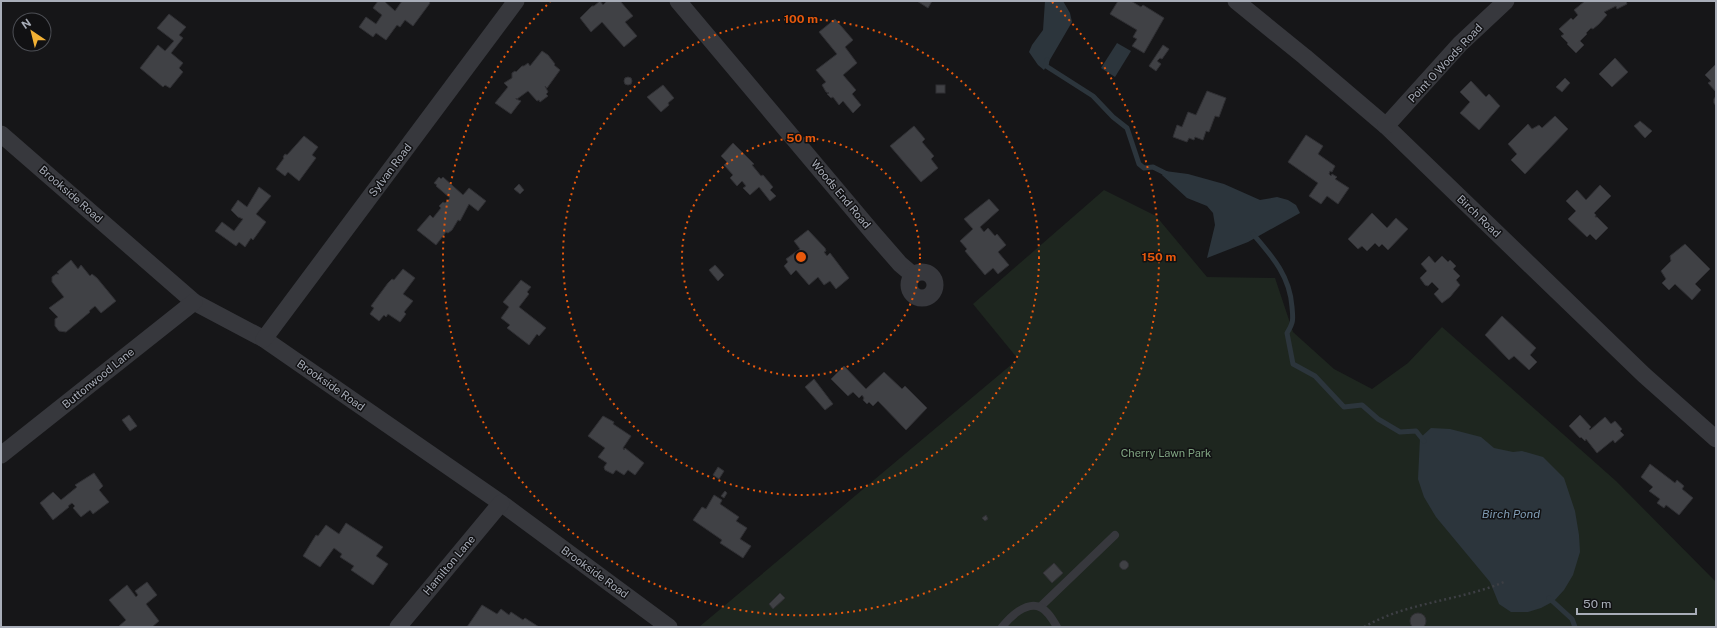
<svg xmlns="http://www.w3.org/2000/svg" width="1717" height="628" font-family="'Public Sans',sans-serif">
	<style>
		.green { fill: #1e261f }
		.water { fill: #2c353c }
		.lines { fill: none; stroke-linecap: round; stroke-linejoin: round }
		.stream { stroke: #2c353c; stroke-width: 5 }
		.building { fill: #404145; stroke: #303034 }
		.path { stroke: #3d3f44; stroke-width: 2.5; stroke-dasharray: 2 3; stroke-linecap: butt }
		.lane { stroke: #37383d; stroke-width: 8 }
		.street { stroke: #37383d; stroke-width: 17 }
		.ring { fill: none; stroke: #e8590c; stroke-width: 2; stroke-dasharray: 2 4 }
		.labels { text-anchor: middle; stroke-width: 3; stroke-linejoin: round; paint-order: stroke }
		.street-label { font-size: 11px; fill: #a8adb8; stroke: #111113 }
		.park-label { font-size: 11px; fill: #7fa381; stroke: #111113 }
		.water-label { font-size: 12px; font-style: italic; fill: #7f9bb3; stroke: #111113 }
		.centre { fill: #e8590c; stroke: #111113; stroke-width: 2 }
		.ring-label { font-size: 12px; text-anchor: middle; font-weight: bold; fill: #e8590c; stroke: #111113; stroke-width: 3; stroke-linejoin: round; paint-order: stroke }
	</style>
	<rect width="100%" height="100%" fill="#161618"/>
	<polygon class="green" points="1104,190 1156,216 1207,277 1275,278 1293,332 1334,369 1372,389 1408,363 1442,327 1616,481 1716,582 1716,627 699,627 1018,359 973,304"/>
	<g class="water">
		<polygon points="1045,1 1063,1 1070,13 1072,22 1044,70 1038,65 1029,52 1032,45 1043,30"/>
		<polygon points="1117,43 1131,51 1115,77 1101,68"/>
		<polygon points="1165,171 1188,174 1224,184 1260,200 1277,197 1288,200 1296,205 1300,213 1248,242 1207,258 1215,225 1213,213 1207,206 1187,198 1162,175"/>
		<polygon points="1431,428 1450,429 1481,437 1494,448 1513,452 1522,451 1543,457 1564,478 1575,511 1579,535 1580,552 1573,575 1564,590 1554,601 1541,608 1528,612 1511,612 1499,604 1490,582 1436,517 1424,497 1418,479 1420,438"/>
	</g>
	<g class="lines">
		<g class="stream">
			<polyline points="1047,60 1046,66 1093,96 1113,117 1127,128 1139,164 1144,168 1153,167 1167,174"/>
			<path d="M1253,234C1272,256 1290,276 1292,307C1293,319 1294,322 1287,333L1293,364L1315,376L1344,407L1362,405L1378,419L1400,432L1416,431L1424,441"/>
			<polyline points="1549,598 1572,619 1575,627"/>
		</g>
	</g>
	<g class="building">
		<polygon points="378,1 384,1 395,11 402,1 428,1 430,3 413,26 405,20 400,27 397,25 386,40 376,33 373,37 359,27 366,17 376,24 382,15 373,8"/>
		<polygon points="600,1 603,5 607,1 620,1 633,16 625,22 637,36 624,47 602,22 591,32 580,18 592,6 594,6"/>
		<polygon points="917,1 932,1 928,8"/>
		<polygon points="1118,1 1131,1 1141,7 1143,5 1164,18 1144,53 1132,46 1137,39 1133,37 1137,30 1110,14"/>
		<polygon points="1585,1 1626,1 1627,4 1617,9 1616,6 1604,12 1607,15 1599,24 1593,29 1591,28 1586,33 1587,34 1580,41 1584,45 1576,53 1567,44 1568,43 1561,36 1564,34 1559,29 1571,18 1573,20 1578,15 1574,10"/>
		<polygon points="169,14 186,27 179,35 183,38 171,53 183,63 179,68 183,72 170,88 165,85 163,87 140,68 158,45 165,51 174,41 157,28"/>
		<polygon points="835,19 853,40 845,47 857,63 843,75 856,90 852,94 861,105 853,113 843,101 839,105 833,97 831,98 827,94 829,93 826,92 822,85 826,82 816,70 837,54 819,32"/>
		<polygon points="1163,45 1169,49 1162,59 1160,58 1157,61 1161,64 1156,71 1149,66"/>
		<polygon points="542,51 548,55 555,64 554,65 560,70 547,88 545,86 548,92 546,94 548,96 540,102 539,100 537,101 528,91 517,99 516,98 516,99 521,101 511,114 508,112 495,103 508,87 504,83 512,78 512,73 515,71 516,72 522,66 524,66 528,63 530,66"/>
		<polygon points="1615,58 1628,72 1612,87 1599,74"/>
		<polygon points="1716,64 1716,92 1708,83 1711,81 1705,75"/>
		<circle cx="628" cy="81" r="4"/>
		<polygon points="1565,78 1570,83 1562,92 1556,87"/>
		<polygon points="1471,81 1486,97 1489,94 1500,106 1479,130 1460,113 1470,102 1460,92"/>
		<polygon points="663,85 674,98 668,103 669,105 661,112 647,97"/>
		<rect x="936" y="85" width="9" height="8"/>
		<polygon points="1207,91 1226,98 1219,117 1215,116 1209,132 1206,131 1203,140 1195,137 1194,140 1189,138 1187,142 1173,137 1177,125 1182,127 1188,112 1196,115"/>
		<polygon points="1716,96 1716,106 1714,103 1714,99"/>
		<polygon points="1555,116 1568,129 1525,174 1511,160 1517,154 1508,144 1528,124 1532,129 1539,125 1542,128"/>
		<polygon points="1640,121 1652,131 1645,138 1634,126"/>
		<polygon points="914,126 925,139 922,142 934,156 931,159 938,168 921,182 890,146"/>
		<polygon points="1306,135 1323,146 1318,154 1335,166 1332,172 1330,171 1329,174 1331,176 1332,174 1337,177 1335,179 1349,188 1338,204 1327,196 1321,204 1309,196 1318,183 1288,162"/>
		<polygon points="304,136 318,147 312,155 316,158 299,181 288,172 285,176 276,169 284,158 283,157 285,154 287,155"/>
		<polygon points="733,143 754,164 752,165 761,176 763,175 773,187 770,190 776,196 770,201 759,187 750,195 743,188 746,186 742,181 737,186 730,178 733,175 724,165 727,162 721,156"/>
		<polygon points="439,177 441,179 443,177 463,195 469,188 486,201 478,211 469,204 460,221 458,220 452,230 448,233 446,232 436,245 417,230 430,215 433,218 441,208 439,206 443,202 445,203 450,198 436,186 437,185 434,183"/>
		<polygon points="519,184 524,190 520,194 514,189"/>
		<polygon points="1600,185 1611,196 1594,213 1596,215 1595,217 1597,217 1608,228 1596,240 1590,234 1587,237 1568,219 1576,211 1566,201 1577,190 1586,200"/>
		<polygon points="259,187 271,196 256,214 266,222 253,240 251,238 245,247 239,242 236,246 215,231 222,222 234,231 243,219 238,217 231,210 238,200 247,207"/>
		<polygon points="989,199 999,210 980,227 984,232 988,228 995,236 997,234 1006,245 998,252 1009,265 998,274 993,268 985,275 965,251 967,249 960,241 973,229 964,219"/>
		<polygon points="1372,213 1387,228 1396,218 1408,229 1388,250 1382,244 1379,247 1375,243 1367,251 1362,246 1358,249 1348,239"/>
		<polygon points="808,230 825,248 826,251 824,252 827,256 830,253 849,278 836,289 830,281 824,285 818,277 809,285 796,270 791,275 784,266 788,262 786,259 800,249 794,241"/>
		<polygon points="1685,244 1710,269 1695,284 1701,290 1692,300 1675,284 1669,290 1662,283 1666,279 1661,271 1671,261 1670,256"/>
		<polygon points="1429,256 1435,263 1442,256 1448,262 1450,260 1456,266 1453,269 1460,276 1456,280 1460,285 1450,297 1442,303 1434,294 1439,289 1432,282 1428,286 1425,285 1420,278 1427,271 1421,264"/>
		<polygon points="71,260 78,269 81,265 90,276 92,274 97,278 116,301 101,313 95,306 89,311 90,312 66,332 59,331 55,326 55,319 58,317 49,308 64,297 52,282 52,277 56,274 59,274 57,272"/>
		<polygon points="715,265 724,275 718,281 709,270"/>
		<polygon points="403,269 415,278 403,294 413,301 404,312 406,314 400,322 388,314 386,317 384,315 379,321 370,314 374,308 371,306 388,283 392,279 394,280"/>
		<polygon points="521,280 531,287 527,292 529,294 519,307 546,328 539,336 537,334 529,345 507,328 510,325 501,318 509,307 503,302"/>
		<polygon points="1502,316 1536,348 1530,355 1537,362 1529,370 1514,356 1509,360 1485,335"/>
		<polygon points="844,366 866,389 884,372 902,389 905,386 927,408 906,430 878,401 873,406 869,402 867,404 863,400 864,398 862,395 859,398 853,392 848,396 831,379"/>
		<polygon points="814,379 833,404 825,410 805,387"/>
		<polygon points="129,415 137,426 130,431 122,420"/>
		<polygon points="1580,415 1591,427 1589,429 1590,430 1605,417 1611,424 1615,421 1622,429 1620,431 1624,435 1615,443 1613,440 1597,453 1586,439 1585,441 1581,437 1580,438 1569,426"/>
		<polygon points="603,416 614,422 613,424 631,436 623,448 624,450 625,448 644,463 635,475 628,470 624,475 616,470 613,474 605,470 604,467 607,463 598,457 605,448 588,436"/>
		<polygon points="1650,464 1675,483 1677,480 1684,486 1682,489 1693,498 1679,515 1666,505 1664,508 1657,503 1660,499 1649,491 1653,487 1641,477"/>
		<polygon points="718,467 724,471 719,479 713,475"/>
		<polygon points="94,473 103,486 99,490 109,502 93,514 90,510 81,517 73,508 75,506 72,503 68,506 69,507 53,520 40,503 53,492 61,500 77,487 75,485"/>
		<polygon points="725,491 727,493 724,498 721,496"/>
		<polygon points="714,495 722,500 720,504 739,517 736,521 747,528 740,539 751,546 743,558 720,543 722,540 693,520 702,507 706,509"/>
		<polygon points="986,515 988,519 985,521 982,518"/>
		<polygon points="346,523 383,547 376,556 388,564 373,585 351,570 354,566 340,557 342,554 334,548 320,567 303,556 316,535 318,536 326,525 339,534"/>
		<circle cx="1124" cy="565" r="4.5"/>
		<polygon points="1054,563 1063,573 1052,583 1043,573"/>
		<polygon points="147,582 157,595 146,604 159,621 152,627 118,627 126,620 109,600 127,585 136,597 138,595 135,591"/>
		<polygon points="780,593 785,598 773,609 769,604"/>
		<polygon points="482,605 497,614 501,609 509,615 511,612 523,620 525,618 539,627 467,627"/>
		<circle cx="1418" cy="621" r="8"/>
	</g>
	<g class="lines">
		<path class="path" d="M1364,627C1407,602 1459,601 1504,582"/>
		<g class="lane">
			<polyline points="1040,607 1115,535"/>
			<path d="M1002,627C1010,617 1026,601 1040,607C1048,611 1053,620 1057,627"/>
		</g>
		<g class="street">
			<polyline points="678,1 873,233 900,264 913,275"/>
			<polyline points="1236,1 1305,57 1386,126 1644,375 1716,439"/>
			<polyline points="1386,126 1460,44 1506,1"/>
			<polyline points="1,134 194,302 264,339 501,503 669,627"/>
			<circle cx="922" cy="285" r="13"/>
			<polyline points="264,339 516,1"/>
			<polyline points="1,455 194,302"/>
			<polyline points="398,627 501,503"/>
		</g>
	</g>
	<g class="ring">
		<circle cx="801" cy="257" r="119"/>
		<circle cx="801" cy="257" r="238"/>
		<path d="M1052 2A358 358 0 1 1 550 2"/>
	</g>
	<g class="labels">
		<g class="street-label">
			<text transform="translate(1445 63) rotate(-47)" y="4">Point O Woods Road</text>
			<text transform="translate(390 170) rotate(-53)" y="4">Sylvan Road</text>
			<text transform="translate(71 194) rotate(41)" y="4">Brookside Road</text>
			<text transform="translate(841 194) rotate(50)" y="4">Woods End Road</text>
			<text transform="translate(1479 216) rotate(44)" y="4">Birch Road</text>
			<text transform="translate(98 378) rotate(-39)" y="4">Buttonwood Lane</text>
			<text transform="translate(331 385) rotate(35)" y="4">Brookside Road</text>
			<text transform="translate(449 565) rotate(-50)" y="4">Hamilton Lane</text>
			<text transform="translate(595 572) rotate(36)" y="4">Brookside Road</text>
		</g>
		<g class="park-label">
			<text x="1166" y="457">Cherry Lawn Park</text>
		</g>
		<g class="water-label">
			<text x="1511" y="518">Birch Pond</text>
		</g>
	</g>
	<circle cx="801" cy="257" r="6" class="centre"/>
	<g class="ring-label">
		<text x="801" y="23">100 m</text>
		<text x="801" y="142">50 m</text>
		<text x="1159" y="261">150 m</text>
	</g>
	<rect width="1717" height="628" fill="none" stroke="#a8adb8" stroke-width="4"/>
	<g transform="translate(32 32) rotate(325)"><circle r="19" fill="#111113" stroke="#4d4f55"/>
	<path d="M0-3L7 15L0 10L-7 15Z" fill="#f2b134"/>
	<text y="-6" font-size="11" font-weight="bold" text-anchor="middle" fill="#a8adb8">N</text>
	</g>
	<path d="M1577 608v6h119v-6" fill="none" stroke="#a8adb8" stroke-width="2"/>
	<text x="1583" y="608" font-size="12" fill="#a8adb8" stroke="#111113" stroke-width="3" paint-order="stroke">50 m</text>
</svg>
